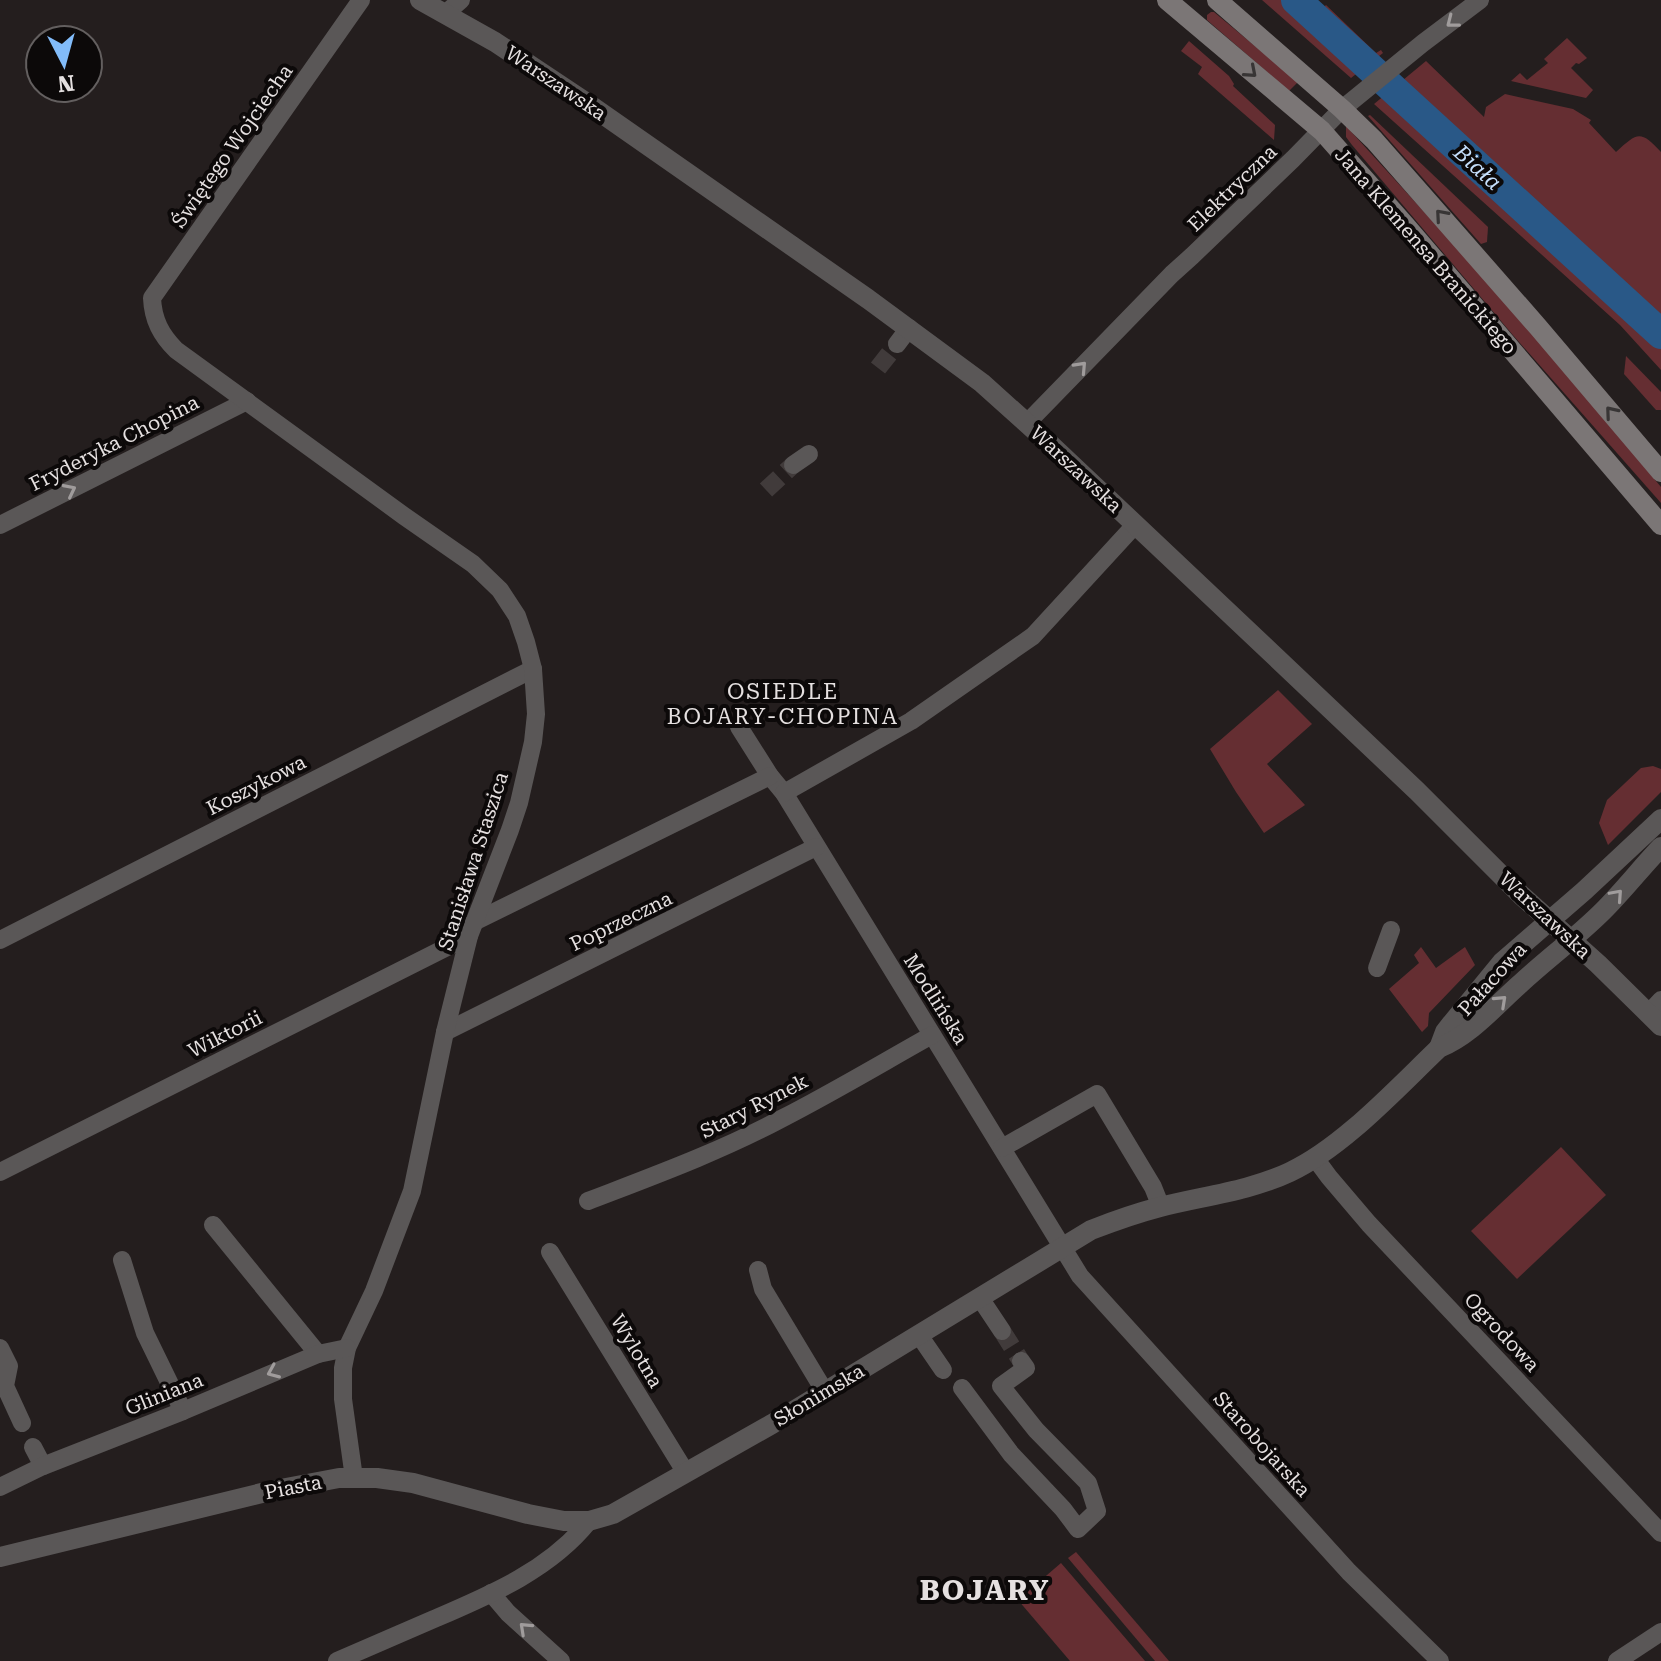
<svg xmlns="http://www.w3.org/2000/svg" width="1661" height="1661" font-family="'Roboto Serif',serif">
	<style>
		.green { fill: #652e32 }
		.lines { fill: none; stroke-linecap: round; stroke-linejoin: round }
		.river { stroke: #295887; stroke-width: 30 }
		.minor-tunnel { stroke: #413b3b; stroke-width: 18; stroke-dasharray: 18 9; stroke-linecap: butt }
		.minor { stroke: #5a5757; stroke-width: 18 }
		.tertiary { stroke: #5a5757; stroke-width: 20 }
		.secondary { stroke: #7b7676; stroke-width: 20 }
		.oneway { stroke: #a09c9c }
		.oneway2 { stroke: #383535 }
		.labels { text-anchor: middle; stroke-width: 8; stroke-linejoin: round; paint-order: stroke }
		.street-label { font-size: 20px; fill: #e5e0e0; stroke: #0c0909 }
		.water-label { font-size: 22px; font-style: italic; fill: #c4defb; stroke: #0c0909 }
		.neighbourhood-label { font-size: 22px; letter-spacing: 2px; fill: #e5e0e0; stroke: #0c0909 }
		.district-label { font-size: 28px; font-weight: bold; letter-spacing: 2px; fill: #e5e0e0; stroke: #0c0909 }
	</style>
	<rect width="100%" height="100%" fill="#241e1e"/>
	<g class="green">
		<polygon points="1262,0 1309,0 1320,11 1326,5 1376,53 1381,50 1383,53 1351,78"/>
		<polygon points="1211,12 1214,12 1298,82 1289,91 1207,20 1207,15"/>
		<polygon points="1567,38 1587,58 1579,64 1576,63 1571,68 1593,90 1586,98 1511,81 1520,73 1527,80 1548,63 1544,59"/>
		<polygon points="1189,41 1229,76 1234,84 1233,86 1275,125 1274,140 1198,74 1202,67 1181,51"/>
		<path d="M1426,61L1484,117L1486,107L1505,94L1573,109L1591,120L1589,123L1616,152C1637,133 1640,129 1661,152V370L1620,325L1374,104Z"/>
		<polygon points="1370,115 1488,227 1487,242 1481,244 1368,116"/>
		<polygon points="1346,126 1528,326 1661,487 1661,503 1512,334 1352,145 1346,137"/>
		<polygon points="1626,356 1661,392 1661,410 1656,410 1624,374"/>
		<polygon points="1278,690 1312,724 1267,764 1305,805 1264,833 1236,792 1210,749"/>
		<polygon points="1653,766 1661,769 1661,792 1608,845 1599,823 1607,800 1641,768"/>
		<polygon points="1421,947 1436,968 1465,947 1475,965 1429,1013 1428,1026 1422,1032 1389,989 1419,963 1414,955"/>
		<polygon points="1561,1147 1606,1195 1517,1279 1471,1231"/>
		<polygon points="1076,1552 1169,1661 1155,1661 1068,1558"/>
		<polygon points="1061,1563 1145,1661 1070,1661 1018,1600"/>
	</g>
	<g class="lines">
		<polyline class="river" points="1296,0 1661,334"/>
		<g class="minor-tunnel">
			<polyline points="878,368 897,344"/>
			<polyline points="766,490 793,465"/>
			<polyline points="1002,1331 1021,1361"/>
		</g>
		<g class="minor">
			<polyline points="445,14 461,0"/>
			<polyline points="897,344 909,328"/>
			<polyline points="1027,423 1172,274 1192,256 1293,159 1342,109 1423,43 1480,0"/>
			<polyline points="793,465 809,454"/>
			<polyline points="0,525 247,401"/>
			<polyline points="739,727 770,776 784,793 1080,1276 1349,1572 1440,1661"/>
			<polyline points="784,793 911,721 1033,636 1135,525"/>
			<polyline points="474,922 770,776"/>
			<polyline points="0,940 533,669"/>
			<polyline points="1377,968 1391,930"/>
			<polyline points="1648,1014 1661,1000"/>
			<polyline points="445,1032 816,847"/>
			<polyline points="1002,1148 1097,1094 1153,1187 1161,1207"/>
			<polyline points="1315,1158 1329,1177 1369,1224 1661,1533"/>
			<polyline points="0,1172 469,936"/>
			<path d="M588,1201C653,1176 719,1152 781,1119C832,1093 882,1063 932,1035"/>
			<polyline points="213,1225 318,1354"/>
			<polyline points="550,1252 686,1473"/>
			<polyline points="122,1260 145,1333 183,1411"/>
			<polyline points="758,1270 763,1289 825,1392"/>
			<polyline points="980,1298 1002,1331"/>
			<polyline points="919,1335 943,1370"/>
			<polyline points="0,1348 9,1366 5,1386 22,1423"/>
			<polyline points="962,1388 1011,1454 1063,1509 1078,1529 1097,1511 1088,1483 1036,1430 1001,1386 1026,1368 1021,1361"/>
			<polyline points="33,1447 43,1466"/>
			<path d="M354,1478L343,1399V1368L347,1348L374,1291L412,1191L445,1032L469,936L510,830L519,803L533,742L536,714L533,669L526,642L517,616L500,590L473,564L404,516L176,350C161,335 153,320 152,298L361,0"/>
			<polyline points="0,1487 43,1466 183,1411 318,1354 347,1348"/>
			<polyline points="491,1593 508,1613 561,1661"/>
			<path d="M337,1661C369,1647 401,1633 434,1619C490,1595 550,1570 589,1521"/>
			<polyline points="1617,1661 1661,1632"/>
		</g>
		<g class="tertiary">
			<polyline points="420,0 495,42 587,103 868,299 982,383 1051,445 1264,646 1417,791 1521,895 1598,964 1661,1026"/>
			<polyline points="1439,1048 1445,1032 1452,1023 1502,962 1584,891 1661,819"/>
			<path d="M0,1557L270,1491L339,1478H377L413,1483L528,1514L564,1521H589L613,1514L772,1424L1091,1230C1114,1221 1137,1213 1160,1207C1203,1196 1250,1191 1290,1172C1343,1147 1396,1089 1439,1048C1471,1035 1495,1006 1520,984C1547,959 1577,937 1603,911C1623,891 1641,868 1661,847"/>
		</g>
		<g class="secondary">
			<polyline points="1167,0 1322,131 1406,226 1661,525"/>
			<polyline points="1217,0 1342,109 1374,140 1538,327 1661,472"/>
		</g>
	</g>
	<defs><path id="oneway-chevron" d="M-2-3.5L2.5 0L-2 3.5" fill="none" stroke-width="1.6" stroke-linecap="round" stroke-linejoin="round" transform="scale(2)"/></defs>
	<g class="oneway">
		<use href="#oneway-chevron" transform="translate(1452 22) rotate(142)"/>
		<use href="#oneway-chevron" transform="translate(1081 367) rotate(-47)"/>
		<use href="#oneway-chevron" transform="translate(70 490) rotate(-27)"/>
		<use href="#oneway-chevron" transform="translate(1617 895) rotate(-48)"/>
		<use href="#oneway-chevron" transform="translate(1501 1001) rotate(-43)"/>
		<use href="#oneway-chevron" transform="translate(273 1372) rotate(157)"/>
		<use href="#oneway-chevron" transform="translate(525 1628) rotate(-137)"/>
	</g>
	<g class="oneway2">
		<use href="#oneway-chevron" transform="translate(1251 72) rotate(41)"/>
		<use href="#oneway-chevron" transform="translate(1441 215) rotate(-131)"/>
		<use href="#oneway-chevron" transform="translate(1611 412) rotate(-130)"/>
	</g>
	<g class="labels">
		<g class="street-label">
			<text transform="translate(556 83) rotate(34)" y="7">Warszawska</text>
			<text transform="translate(232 146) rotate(-55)" y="7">Świętego Wojciecha</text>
			<text transform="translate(1232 188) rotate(-44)" y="7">Elektryczna</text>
			<text transform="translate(1426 251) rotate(49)" y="7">Jana Klemensa Branickiego</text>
			<text transform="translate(114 443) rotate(-27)" y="7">Fryderyka Chopina</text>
			<text transform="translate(1076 469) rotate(43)" y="7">Warszawska</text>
			<text transform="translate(256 785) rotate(-27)" y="7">Koszykowa</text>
			<text transform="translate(473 861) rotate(-72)" y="7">Stanisława Staszica</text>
			<text transform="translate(1545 915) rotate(43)" y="7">Warszawska</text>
			<text transform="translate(621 921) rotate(-26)" y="7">Poprzeczna</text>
			<text transform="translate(1492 979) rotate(-48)" y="7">Pałacowa</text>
			<text transform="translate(936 999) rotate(58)" y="7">Modlińska</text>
			<text transform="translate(225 1034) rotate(-27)" y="7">Wiktorii</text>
			<text transform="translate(754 1106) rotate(-27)" y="7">Stary Rynek</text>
			<text transform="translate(1502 1332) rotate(47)" y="7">Ogrodowa</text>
			<text transform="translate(637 1351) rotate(59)" y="7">Wylotna</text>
			<text transform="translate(164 1394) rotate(-22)" y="7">Gliniana</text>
			<text transform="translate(819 1395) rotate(-31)" y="7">Słonimska</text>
			<text transform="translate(1262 1444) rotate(48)" y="7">Starobojarska</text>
			<text transform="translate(293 1487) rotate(-11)" y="7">Piasta</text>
		</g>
		<g class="water-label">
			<text transform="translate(1478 167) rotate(42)" y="8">Biała</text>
		</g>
		<g class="neighbourhood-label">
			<text x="783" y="699">OSIEDLE<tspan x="783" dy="25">BOJARY-CHOPINA</tspan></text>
		</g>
		<g class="district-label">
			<text x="985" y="1600">BOJARY</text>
		</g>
	</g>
	<g transform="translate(64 64) rotate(174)"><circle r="38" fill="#0c0909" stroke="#635f5f" stroke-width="2"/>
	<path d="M0-6L14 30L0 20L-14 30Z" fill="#82bcfa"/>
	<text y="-12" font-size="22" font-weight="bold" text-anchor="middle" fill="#e5e0e0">N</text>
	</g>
</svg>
